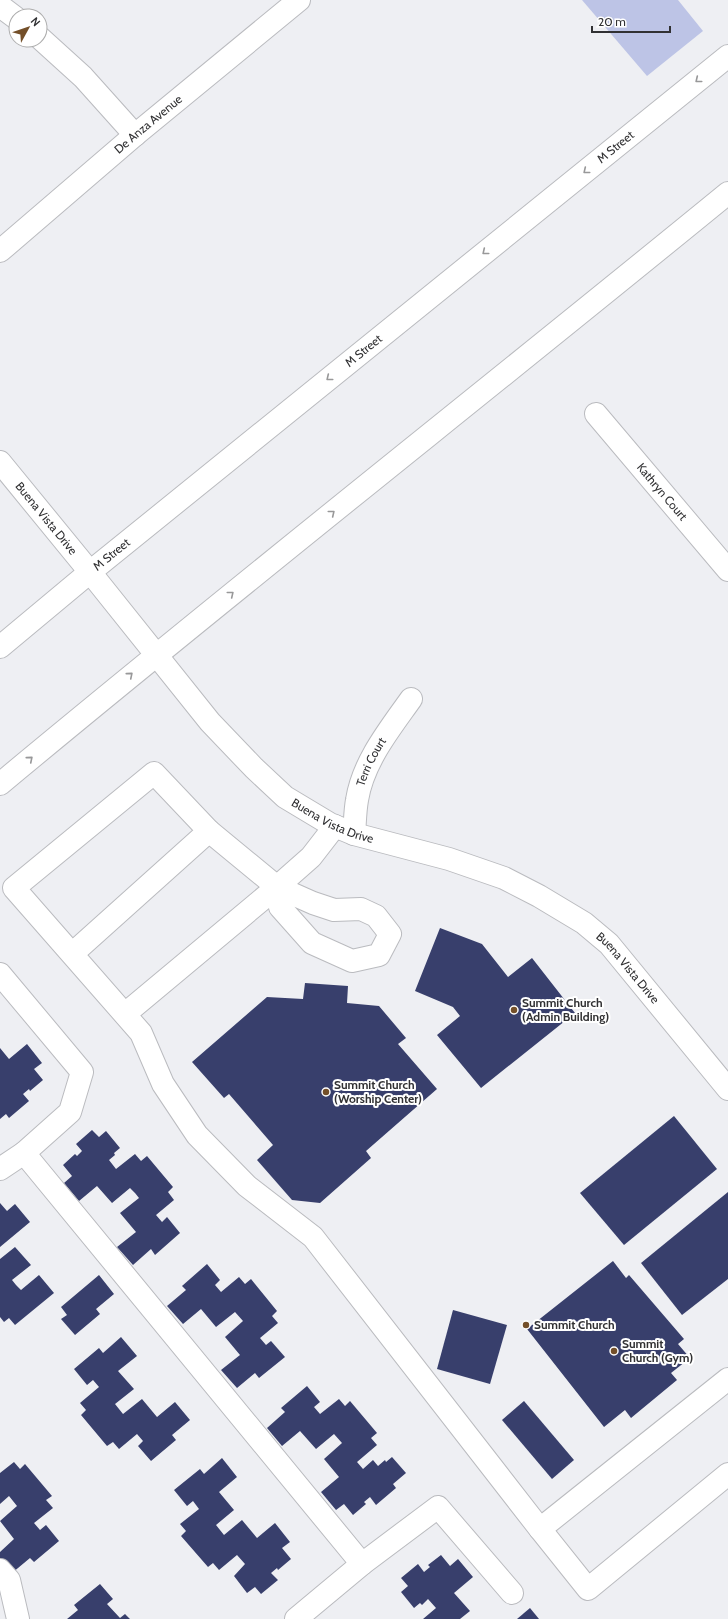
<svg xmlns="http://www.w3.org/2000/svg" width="728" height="1619" font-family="Cabin,sans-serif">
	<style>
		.green { fill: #bdc4e6 }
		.building { fill: #383f6c }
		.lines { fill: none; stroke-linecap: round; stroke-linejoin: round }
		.minor-casing { stroke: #babbbf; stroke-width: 24 }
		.minor { stroke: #fff; stroke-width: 22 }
		.oneway { stroke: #989899 }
		.poi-dot { fill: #734f29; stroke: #fff; stroke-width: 1.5 }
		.labels { text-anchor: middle; stroke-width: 4; stroke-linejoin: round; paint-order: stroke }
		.street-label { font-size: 12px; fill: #313133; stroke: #fff }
		.poi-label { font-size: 12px; font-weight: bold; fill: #313133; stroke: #fff; text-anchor: start }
	</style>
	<rect width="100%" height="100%" fill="#eeeff3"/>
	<polygon class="green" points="582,0 678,0 703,31 647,76"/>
	<g class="building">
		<polygon points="440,928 482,944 508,977 532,958 575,1013 481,1088 437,1035 460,1016 453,1007 415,991"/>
		<polygon points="305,983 348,986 347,1003 379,1006 406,1038 398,1044 437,1089 366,1151 371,1158 320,1203 292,1200 257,1160 273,1145 229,1094 224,1098 192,1062 267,997 303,999"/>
		<polygon points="27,1044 42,1063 34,1069 43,1080 30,1091 29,1089 23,1094 29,1101 9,1118 6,1114 0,1119 0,1048 9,1059"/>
		<polygon points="674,1116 717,1169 624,1245 580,1193"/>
		<polygon points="92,1130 99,1137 106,1131 120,1148 114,1153 115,1155 109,1160 116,1169 135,1154 141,1161 147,1156 173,1187 168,1192 174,1200 156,1215 162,1222 167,1217 180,1233 155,1255 151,1249 133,1265 117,1247 136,1232 120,1213 139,1198 135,1193 130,1188 112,1203 97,1186 79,1201 64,1183 72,1176 63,1165 75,1154 77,1156 82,1151 76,1144"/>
		<polygon points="728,1192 728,1279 682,1315 641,1263"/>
		<polygon points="0,1203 7,1211 15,1204 30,1222 0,1247"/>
		<polygon points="15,1247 31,1265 12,1280 16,1285 21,1290 39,1275 54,1293 15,1325 9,1318 4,1322 0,1317 0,1259"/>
		<polygon points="613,1261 626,1278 629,1275 684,1339 678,1344 690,1358 671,1373 677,1380 631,1418 625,1410 604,1427 527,1329"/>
		<polygon points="207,1264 220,1280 215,1285 221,1292 239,1277 245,1284 251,1279 277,1311 272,1316 278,1323 260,1338 266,1345 271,1341 285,1357 259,1378 255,1373 237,1388 221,1370 240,1355 225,1337 243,1321 235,1312 216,1327 201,1309 183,1324 167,1306 186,1290 182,1286"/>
		<polygon points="99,1275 114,1294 96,1309 100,1314 75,1335 61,1319 67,1315 61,1307"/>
		<polygon points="453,1310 507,1325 490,1384 437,1369"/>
		<polygon points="121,1337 137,1356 118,1371 134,1389 115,1404 123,1414 142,1399 157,1417 175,1402 190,1420 172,1435 176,1440 151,1461 138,1446 143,1441 137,1434 119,1449 113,1442 107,1446 81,1415 86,1410 80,1403 99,1387 93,1380 87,1385 74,1369 99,1348 103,1353"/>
		<polygon points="307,1386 320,1402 314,1407 320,1414 339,1399 345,1406 350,1401 377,1433 371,1438 377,1445 357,1462 363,1469 373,1460 378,1466 385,1460 386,1462 392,1457 406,1473 393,1484 396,1488 376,1505 370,1497 364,1502 366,1504 353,1515 344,1504 336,1510 321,1492 339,1477 324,1459 342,1443 334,1434 316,1449 300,1431 282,1446 267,1428 285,1412 281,1408"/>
		<polygon points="524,1401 574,1460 552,1479 502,1420"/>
		<polygon points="222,1458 237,1477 219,1492 234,1510 216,1525 224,1535 242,1520 257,1538 275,1523 290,1542 282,1548 291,1559 278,1570 277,1568 271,1573 278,1580 261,1594 255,1587 247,1593 234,1576 245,1564 237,1555 219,1570 213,1563 208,1567 181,1536 186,1531 180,1524 199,1509 193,1501 187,1506 174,1490 200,1469 204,1474"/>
		<polygon points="14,1462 20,1469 25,1464 52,1496 46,1500 53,1508 34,1523 40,1530 46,1525 59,1541 34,1562 30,1558 12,1573 0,1559 0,1552 14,1539 0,1521 17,1506 9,1496 0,1504 0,1473"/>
		<polygon points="441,1555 450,1566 458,1559 473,1577 454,1593 470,1611 460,1619 423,1619 436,1608 428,1599 422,1605 420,1603 414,1608 401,1592 408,1586 401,1578 418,1564 424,1572 430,1567 428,1565"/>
		<polygon points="100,1584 113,1599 107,1604 120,1618 125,1614 130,1619 67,1619 78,1610 74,1605"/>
		<polygon points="530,1608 539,1619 517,1619"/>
	</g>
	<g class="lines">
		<g class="minor-casing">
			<g id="minor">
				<polyline points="0,6 16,18"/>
				<polyline points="40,38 83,77 135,135"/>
				<path id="s1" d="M0,251L135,135L299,0"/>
				<path id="s2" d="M596,414L728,570"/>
				<path id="s3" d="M0,462L90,572L210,722L254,768L285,797L330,824L354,834L449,859L504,878L539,896L584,923L609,944L728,1089"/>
				<path id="s4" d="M0,647L90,572L728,56"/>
				<path d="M0,784C240,584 486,391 728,193"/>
				<path id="s5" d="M354,834C355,823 355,811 357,800C363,762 389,730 411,699"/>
				<polygon points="277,887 313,903 334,910 361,909 376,916 390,934 379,955 352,961 312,943 280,907"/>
				<polyline points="277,887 311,857 335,826"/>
				<polyline points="72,954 209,831 154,773 14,888 141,1033 163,1084 197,1135 247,1186 313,1237 540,1529"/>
				<polyline points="0,974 82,1072 70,1112 24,1153"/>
				<polyline points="125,1014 277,887 209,831"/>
				<polyline points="0,1169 24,1153 362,1564 438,1507 512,1593"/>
				<polyline points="728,1379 540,1529 588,1589 728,1474"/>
				<polyline points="0,1570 9,1580 18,1619"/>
				<polyline points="296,1619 362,1564"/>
			</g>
		</g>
		<use href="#minor" class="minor"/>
	</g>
	<defs><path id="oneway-chevron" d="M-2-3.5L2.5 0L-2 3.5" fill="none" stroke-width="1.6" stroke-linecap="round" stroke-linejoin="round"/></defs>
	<g class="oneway">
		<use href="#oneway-chevron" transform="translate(698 80) rotate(141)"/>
		<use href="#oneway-chevron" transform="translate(586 171) rotate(141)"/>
		<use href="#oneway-chevron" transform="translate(485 252) rotate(141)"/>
		<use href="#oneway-chevron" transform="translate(329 378) rotate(141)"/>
		<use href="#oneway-chevron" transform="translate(332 513) rotate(-39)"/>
		<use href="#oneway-chevron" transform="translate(231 594) rotate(-39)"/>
		<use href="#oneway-chevron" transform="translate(130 675) rotate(-40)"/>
		<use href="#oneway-chevron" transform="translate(30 759) rotate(-40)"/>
	</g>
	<g class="poi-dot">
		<circle cx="514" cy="1010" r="4"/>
		<circle cx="326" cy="1092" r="4"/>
		<circle cx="526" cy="1325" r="4"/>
		<circle cx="614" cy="1351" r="4"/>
	</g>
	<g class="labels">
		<g class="street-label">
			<text dy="4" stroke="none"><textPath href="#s1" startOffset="195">De Anza Avenue</textPath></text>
			<text dy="4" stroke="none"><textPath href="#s4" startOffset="793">M Street</textPath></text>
			<text dy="4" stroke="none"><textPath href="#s4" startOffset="469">M Street</textPath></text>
			<text dy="4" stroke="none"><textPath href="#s2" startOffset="102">Kathryn Court</textPath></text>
			<text dy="4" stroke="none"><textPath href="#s3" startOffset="73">Buena Vista Drive</textPath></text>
			<text dy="4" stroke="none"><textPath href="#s4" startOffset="145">M Street</textPath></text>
			<text dy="4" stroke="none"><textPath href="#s5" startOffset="75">Terri Court</textPath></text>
			<text dy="4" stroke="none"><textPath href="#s3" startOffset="494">Buena Vista Drive</textPath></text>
			<text dy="4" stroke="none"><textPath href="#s3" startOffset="830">Buena Vista Drive</textPath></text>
		</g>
		<g class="poi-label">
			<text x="522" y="1007">Summit Church<tspan x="522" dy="14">(Admin Building)</tspan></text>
			<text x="334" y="1089">Summit Church<tspan x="334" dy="14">(Worship Center)</tspan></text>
			<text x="534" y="1329">Summit Church</text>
			<text x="622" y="1348">Summit<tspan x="622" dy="14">Church (Gym)</tspan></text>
		</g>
	</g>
	<g transform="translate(28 28) rotate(50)"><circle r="19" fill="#ffffff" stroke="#adadad"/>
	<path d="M0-3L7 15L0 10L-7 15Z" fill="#734f29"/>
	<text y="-6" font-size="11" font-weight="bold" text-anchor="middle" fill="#313133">N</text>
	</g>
	<path d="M592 26v6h78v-6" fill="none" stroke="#313133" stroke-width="2"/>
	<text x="598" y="26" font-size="12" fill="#313133" stroke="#ffffff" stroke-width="3" paint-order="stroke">20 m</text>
</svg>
